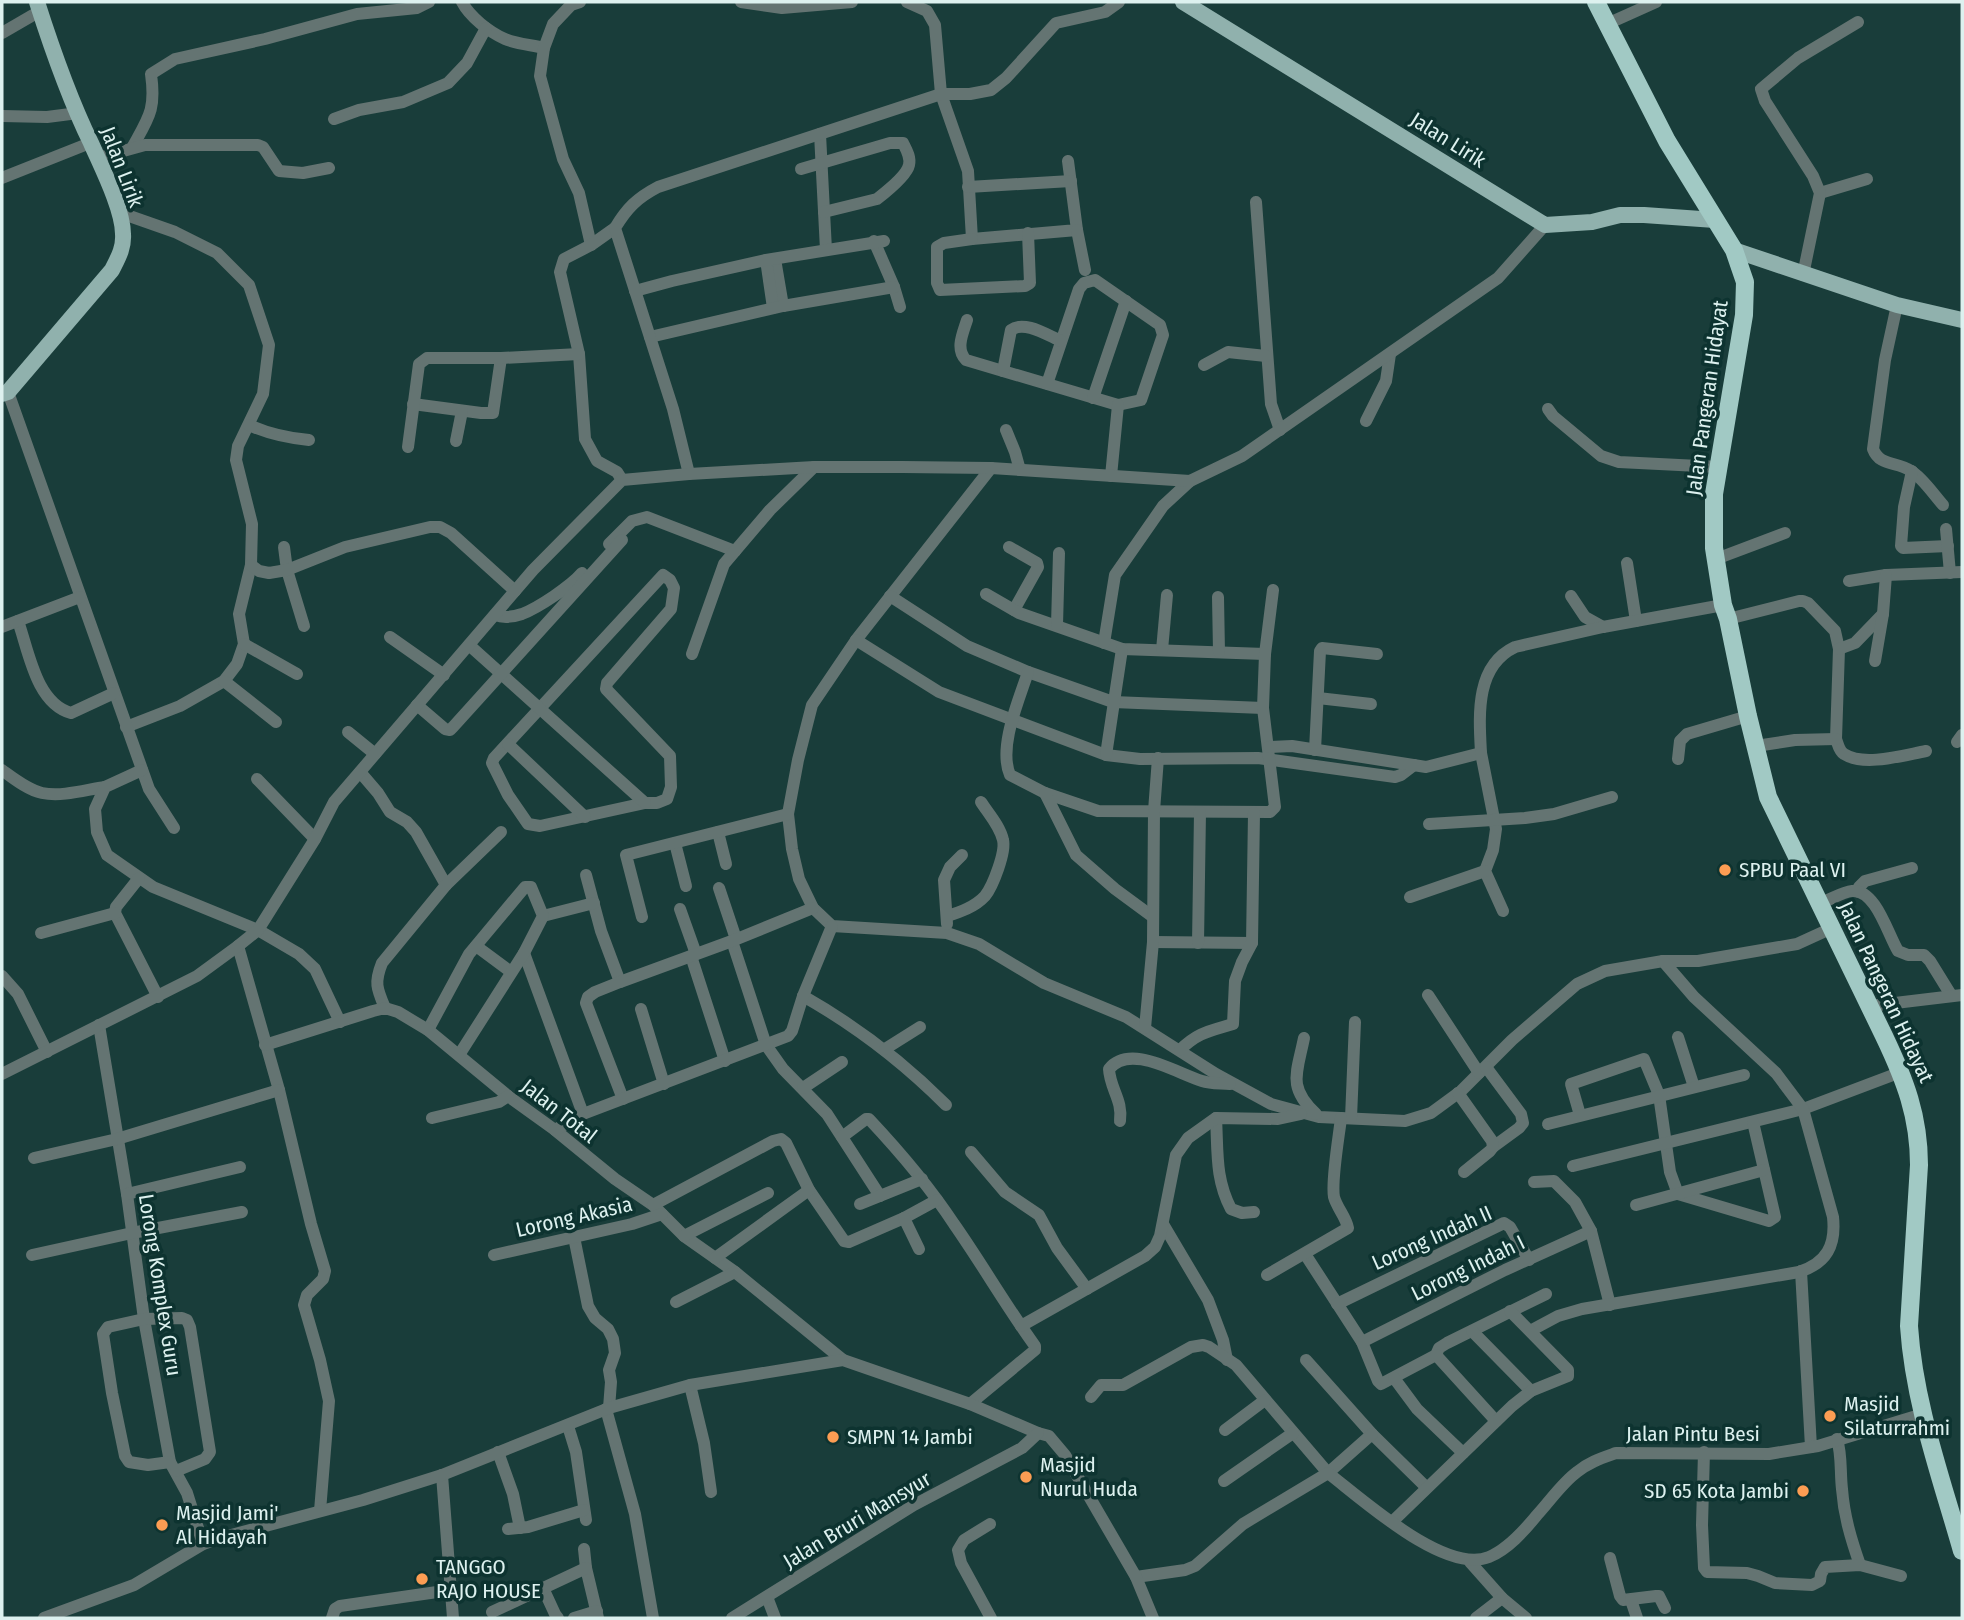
<svg xmlns="http://www.w3.org/2000/svg" width="1964" height="1620" font-family="'Fira Sans Condensed',sans-serif">
	<style>
		.lines { fill: none; stroke-linecap: round; stroke-linejoin: round }
		.minor { stroke: #647472; stroke-width: 12 }
		.major { stroke: #90b1ad; stroke-width: 16 }
		.highway { stroke: #a1c9c4; stroke-width: 18 }
		.poi-dot { fill: #fc9d53; stroke: #0d3330; stroke-width: 2.5 }
		.labels { text-anchor: middle; stroke-width: 7; stroke-linejoin: round; paint-order: stroke }
		.street-label { font-size: 21px; fill: #ddf1ef; stroke: #0d3330 }
		.poi-label { font-size: 21px; fill: #ddf1ef; stroke: #0d3330; text-anchor: start }
	</style>
	<rect width="100%" height="100%" fill="#193d3a"/>
	<g class="lines">
		<g class="minor">
			<path d="M462,2C470,17 489,32 505,39C517,44 532,45 544,48"/>
			<polyline points="580,2 571,5 553,24 544,48 540,76 563,159 579,193 591,245"/>
			<polyline points="741,2 782,8 852,2"/>
			<polyline points="907,2 927,11 935,25 941,94 968,171 972,239 1077,230 1068,161"/>
			<polyline points="1607,24 1656,2"/>
			<polyline points="2,33 40,11"/>
			<polyline points="2,116 47,117 78,113"/>
			<polyline points="334,119 359,110 403,102 448,83 467,63 486,28"/>
			<polyline points="820,134 826,250"/>
			<path d="M132,148C149,117 156,110 151,74L175,59L265,39L357,14L417,8L429,2"/>
			<polyline points="98,158 145,145 258,145 263,147 279,171 303,173 329,168"/>
			<path d="M801,169L890,143H903C906,149 911,157 909,165C907,175 886,192 877,199L824,212"/>
			<polyline points="2,178 90,143"/>
			<polyline points="968,187 1071,181"/>
			<polyline points="1820,193 1867,179"/>
			<polyline points="1256,202 1271,404 1280,430"/>
			<polyline points="118,212 175,232 217,253 249,285 269,345 263,394 238,446 236,460 252,524 251,565 239,614 244,644 237,664 224,681 180,706 126,727"/>
			<polyline points="615,228 591,245 564,259 560,272 579,354 585,439 597,461 617,472 622,480"/>
			<polyline points="1077,230 1085,270"/>
			<polyline points="972,239 944,243 937,247 937,283 940,290 1025,286 1030,283 1028,233"/>
			<polyline points="874,241 894,287 900,307"/>
			<polyline points="775,259 783,306"/>
			<polyline points="766,260 773,308"/>
			<polyline points="1803,275 1820,193 1813,176 1765,101 1761,89 1798,58 1858,22"/>
			<polyline points="635,291 672,281 766,260 884,241"/>
			<path d="M1897,305L1885,360L1873,449C1880,467 1897,461 1911,471C1922,477 1934,495 1943,505"/>
			<path d="M967,320C963,333 955,349 966,360L1118,405L1141,400L1163,335L1160,325L1095,280L1084,283L1079,289L1047,384"/>
			<polyline points="650,337 783,306 894,287"/>
			<polyline points="1204,365 1228,352 1266,356"/>
			<path d="M1003,371L1011,330C1024,320 1047,335 1061,341"/>
			<polyline points="8,392 149,789 174,828"/>
			<polyline points="1093,398 1126,301"/>
			<polyline points="413,404 481,413 493,413 501,358"/>
			<polyline points="1548,409 1553,416 1601,456 1619,462 1719,467"/>
			<polyline points="1366,421 1386,381 1390,354"/>
			<path d="M249,425C269,434 287,438 309,440"/>
			<polyline points="1006,430 1015,452 1020,470"/>
			<polyline points="456,441 462,411"/>
			<polyline points="408,447 419,364 427,358 501,358 579,354"/>
			<polyline points="991,468 856,640 812,705 798,760 788,814 792,849 799,879 813,908 832,926 947,933 979,944 1044,983 1126,1017 1216,1074 1271,1104 1319,1117 1405,1121 1431,1113 1461,1091 1512,1040 1577,984 1605,971 1663,961 1698,961 1797,944 1832,928"/>
			<polyline points="1912,471 1904,507 1901,546 1903,548 1948,546"/>
			<path d="M689,474L673,409L615,228C627,208 637,198 658,187L941,94H970L991,90L1006,78L1056,23L1105,12L1119,2"/>
			<polyline points="1111,476 1118,405"/>
			<polyline points="1946,529 1950,573"/>
			<polyline points="609,544 632,521 647,517 735,551"/>
			<polyline points="284,547 287,570 304,626"/>
			<polyline points="1009,547 1037,563 1038,567 1014,610"/>
			<polyline points="1716,559 1785,533"/>
			<polyline points="1627,563 1636,621"/>
			<polyline points="251,565 259,571 269,573 287,570 345,547 430,527 440,527 451,533 515,591"/>
			<polygon points="663,575 670,580 674,588 671,609 607,683 606,689 670,756 671,787 667,799 657,803 645,803 540,826 528,824 508,795 492,763 494,758"/>
			<polyline points="1849,581 1886,575 1962,572"/>
			<polyline points="986,594 1019,613 1122,649 1265,654"/>
			<polyline points="890,596 967,646 1028,672 1113,702 1263,708"/>
			<polyline points="1571,596 1585,617 1603,627"/>
			<polyline points="1218,597 1219,652"/>
			<path d="M495,615C503,618 513,617 522,614C538,608 571,586 582,573"/>
			<path d="M1728,619L1799,601H1803L1808,603L1835,631L1839,649L1836,739C1838,744 1839,751 1844,754C1864,767 1904,755 1926,751"/>
			<path d="M18,621C29,652 36,703 71,713L114,693"/>
			<polyline points="1057,625 1059,553"/>
			<polyline points="2,627 80,597"/>
			<polyline points="390,637 444,675"/>
			<polyline points="856,640 939,692 1106,755 1140,759 1258,758 1395,777 1401,775 1414,765"/>
			<polyline points="1104,643 1115,575 1163,506 1190,481"/>
			<polyline points="244,644 297,674"/>
			<polyline points="469,645 645,803"/>
			<polyline points="1839,649 1855,643 1883,614"/>
			<polyline points="1162,650 1167,595"/>
			<polyline points="692,654 724,564 770,510 814,467"/>
			<polyline points="1875,661 1883,614 1886,575"/>
			<path d="M1028,672C1019,700 998,747 1010,775L1045,793L1098,811L1270,812L1275,807L1263,708L1265,654L1273,590"/>
			<polyline points="224,681 276,722"/>
			<polyline points="1318,698 1371,704"/>
			<polyline points="417,705 445,729 450,730 453,727 622,540"/>
			<polyline points="348,732 375,754"/>
			<polyline points="1957,742 1962,735"/>
			<polyline points="508,744 585,817"/>
			<polyline points="1756,746 1795,740 1836,739"/>
			<path d="M1269,747L1292,746L1426,767L1481,753C1479,715 1475,666 1515,647L1603,627L1723,605"/>
			<polyline points="1315,750 1320,651 1322,648 1377,654"/>
			<polyline points="1481,753 1496,829 1493,850 1485,871 1503,911"/>
			<polyline points="1106,755 1122,649"/>
			<polyline points="1678,759 1680,741 1687,734 1748,716"/>
			<path d="M2,770C13,778 28,790 42,793C62,797 85,790 105,787"/>
			<polyline points="142,770 105,787 95,809 97,832 107,855 153,887 258,930 299,954 315,969 340,1022"/>
			<polyline points="360,772 378,793 390,812 407,822 416,832 446,885"/>
			<polyline points="257,779 315,839"/>
			<polyline points="1045,793 1076,855 1115,889 1153,917"/>
			<polyline points="1429,824 1525,818 1554,814 1612,797"/>
			<polyline points="718,832 726,864"/>
			<polyline points="675,843 686,886"/>
			<polyline points="586,875 601,931 620,982"/>
			<polyline points="139,878 116,907 115,913 158,997"/>
			<polyline points="719,888 736,939"/>
			<polyline points="1859,892 1859,887 1865,881 1912,868"/>
			<polyline points="1410,897 1485,871"/>
			<path d="M1820,903C1830,900 1842,892 1852,891C1876,889 1888,935 1898,951L1908,955H1924L1930,961L1951,995"/>
			<polyline points="680,909 696,954"/>
			<polyline points="543,916 594,903"/>
			<path d="M947,916C960,912 975,907 985,896C993,886 1006,852 1003,840C1000,826 988,813 981,802"/>
			<polyline points="642,917 626,855 788,814"/>
			<polyline points="947,924 944,880 950,867 962,855"/>
			<polyline points="41,933 115,913"/>
			<polyline points="732,941 766,1045 783,1069 827,1114 880,1196"/>
			<polyline points="1153,942 1252,943"/>
			<polyline points="1198,943 1200,812"/>
			<polyline points="238,946 279,1090 311,1224 325,1271 323,1279 307,1295 304,1305 320,1360 329,1401 320,1511"/>
			<polyline points="476,946 511,972"/>
			<polyline points="524,953 583,1114"/>
			<polyline points="691,956 725,1061"/>
			<polyline points="2,976 18,994 47,1052"/>
			<polyline points="1428,995 1479,1073"/>
			<path d="M803,996C856,1026 903,1062 946,1105"/>
			<polyline points="1870,1006 1962,995"/>
			<path d="M385,1008C377,989 374,983 382,963L446,885L501,832"/>
			<polyline points="641,1009 664,1084"/>
			<polyline points="99,1025 127,1194 144,1319 170,1462 187,1493 203,1544"/>
			<polyline points="1145,1028 1153,942 1154,811 1158,758"/>
			<polyline points="428,1030 469,954 525,887 531,887 543,916 524,953 459,1055"/>
			<polyline points="1678,1037 1694,1087"/>
			<path d="M1304,1038C1297,1073 1287,1087 1316,1114"/>
			<polyline points="265,1045 373,1011 385,1008 398,1012 428,1030 508,1096 555,1130 615,1179 653,1205 684,1236 735,1272 843,1360"/>
			<polyline points="885,1049 920,1027"/>
			<path d="M1180,1050C1198,1032 1210,1031 1233,1024L1235,981L1242,962L1252,943L1254,813"/>
			<polyline points="1486,1067 1521,1114 1523,1123 1519,1128 1493,1147"/>
			<polyline points="2,1074 197,976 238,946 258,930 315,839 334,802 533,570 622,480 689,474 814,467 903,467 991,468 1190,481 1242,456 1498,278 1545,225"/>
			<polyline points="803,1088 842,1062"/>
			<polyline points="1458,1093 1492,1141 1493,1147 1490,1151 1464,1172"/>
			<polyline points="623,1099 586,1003 588,997 595,992 620,982 732,941 813,908"/>
			<polyline points="1580,1115 1571,1084 1644,1059 1659,1095 1670,1172 1678,1194"/>
			<polyline points="432,1118 499,1102 508,1096"/>
			<path d="M1216,1118C1218,1152 1215,1178 1231,1209L1242,1213L1254,1212"/>
			<polyline points="1351,1118 1355,1022"/>
			<path d="M1120,1121C1123,1100 1110,1089 1109,1069C1130,1043 1176,1073 1202,1081C1211,1084 1220,1083 1230,1084"/>
			<polyline points="1548,1124 1744,1075"/>
			<polyline points="555,1130 583,1114 788,1036 792,1031 803,996 832,926"/>
			<path d="M842,1137L866,1119H869C900,1152 929,1186 954,1224C982,1264 1006,1306 1035,1346V1350L970,1404"/>
			<polyline points="971,1152 1005,1192 1039,1215 1057,1248 1087,1289"/>
			<polyline points="34,1158 117,1139 279,1090"/>
			<polyline points="1573,1166 1803,1109 1901,1072"/>
			<polyline points="1534,1182 1554,1181 1575,1202 1591,1231 1610,1305"/>
			<polyline points="127,1194 240,1167"/>
			<polyline points="1678,1194 1769,1221 1775,1217 1753,1122"/>
			<polyline points="860,1204 922,1179"/>
			<polyline points="653,1205 773,1141 781,1139 786,1143 809,1190 844,1241 849,1242 904,1218 937,1200"/>
			<polyline points="1636,1205 1764,1170"/>
			<polyline points="904,1218 919,1249"/>
			<polyline points="1163,1224 1208,1300 1223,1340 1227,1360"/>
			<polyline points="684,1236 768,1193"/>
			<polyline points="574,1237 588,1306 595,1318 608,1329 613,1339 615,1353 609,1370 611,1382 609,1408"/>
			<polyline points="1305,1254 1362,1342 1378,1381 1381,1384 1436,1355 1439,1348 1447,1343 1546,1294"/>
			<polyline points="32,1255 132,1233 242,1212"/>
			<polyline points="494,1255 632,1224 662,1214"/>
			<polyline points="715,1258 809,1190"/>
			<polyline points="1801,1271 1811,1447"/>
			<path d="M1267,1275L1348,1228C1346,1217 1337,1208 1334,1197C1331,1181 1339,1136 1341,1118"/>
			<polyline points="676,1302 735,1272"/>
			<polyline points="1337,1304 1504,1223 1510,1227 1529,1260"/>
			<polyline points="1021,1326 1145,1256 1155,1247 1160,1236 1176,1155 1188,1138 1216,1118 1278,1119 1301,1114"/>
			<polyline points="1472,1331 1531,1391"/>
			<path d="M1530,1331L1558,1316L1582,1309L1799,1272C1827,1263 1836,1245 1833,1217L1803,1109L1776,1073L1694,997L1663,961"/>
			<polyline points="1362,1342 1505,1270 1591,1231"/>
			<polyline points="1436,1355 1496,1421"/>
			<polyline points="1306,1360 1372,1434 1426,1487"/>
			<polyline points="1394,1378 1417,1409 1463,1453"/>
			<polyline points="690,1385 704,1443 711,1492"/>
			<polyline points="1091,1397 1101,1385 1123,1385 1191,1347 1203,1345 1209,1347 1236,1365 1328,1473 1372,1434"/>
			<polyline points="606,1409 635,1514 653,1618"/>
			<polyline points="568,1426 576,1452 586,1520"/>
			<polyline points="1225,1430 1265,1400"/>
			<path d="M1837,1439C1842,1455 1840,1472 1842,1489C1844,1516 1851,1539 1860,1565"/>
			<polyline points="498,1452 513,1494 520,1528"/>
			<polyline points="1704,1452 1702,1525 1704,1568 1707,1572 1747,1573 1758,1576 1775,1583 1812,1585 1820,1581 1821,1574 1825,1567 1860,1565 1901,1576"/>
			<polyline points="170,1462 148,1465 129,1462 125,1456 112,1393 103,1334 108,1327 144,1319 182,1318 187,1320 190,1327 210,1452 205,1459 176,1471"/>
			<polyline points="442,1475 453,1618"/>
			<polyline points="1224,1481 1293,1433"/>
			<polyline points="1392,1522 1512,1406 1531,1391 1568,1376 1568,1370 1510,1311"/>
			<polyline points="990,1524 964,1540 958,1550 961,1563 991,1618"/>
			<polyline points="508,1529 528,1527 584,1510"/>
			<polyline points="584,1549 586,1568 598,1618"/>
			<polyline points="1610,1558 1620,1596 1623,1600 1656,1596 1659,1596 1665,1608"/>
			<polyline points="1470,1562 1502,1598 1526,1618"/>
			<path d="M1136,1577L1185,1570L1195,1566L1243,1524L1328,1473C1362,1499 1445,1575 1489,1557C1508,1549 1524,1531 1537,1515C1550,1501 1562,1483 1577,1472C1589,1462 1602,1458 1616,1453L1769,1454L1818,1446L1923,1414"/>
			<polyline points="543,1588 555,1614 558,1618"/>
			<polyline points="767,1597 775,1618"/>
			<polyline points="1631,1600 1637,1618"/>
			<polyline points="492,1612 586,1568"/>
			<polyline points="44,1618 134,1585 203,1544 220,1538 363,1500 442,1475 609,1408 690,1385 843,1360 970,1404 1038,1433 1049,1436 1065,1455 1136,1577 1153,1618"/>
			<polyline points="332,1618 335,1609 340,1606 451,1590"/>
			<polyline points="574,1618 597,1611"/>
			<polyline points="732,1618 914,1505 1022,1448 1038,1433"/>
			<polyline points="1476,1618 1502,1598"/>
		</g>
		<g class="major">
			<polyline points="1183,2 1545,225 1592,222 1620,215 1644,215 1715,220"/>
			<polyline points="1734,250 1897,305 1962,320"/>
			<path d="M2,394L8,392L112,270C118,258 124,248 123,234C123,209 101,166 91,143C69,98 52,49 37,2"/>
		</g>
		<path class="highway" d="M1596,2L1667,141L1734,250L1745,282L1744,315L1714,494V548L1723,605L1728,619L1748,716L1768,797L1884,1036C1905,1080 1919,1116 1919,1165L1909,1326C1914,1403 1941,1477 1962,1551"/>
	</g>
	<g class="poi-dot">
		<circle cx="1725" cy="870" r="7"/>
		<circle cx="1830" cy="1416" r="7"/>
		<circle cx="833" cy="1437" r="7"/>
		<circle cx="1026" cy="1477" r="7"/>
		<circle cx="1803" cy="1491" r="7"/>
		<circle cx="162" cy="1525" r="7"/>
		<circle cx="422" cy="1579" r="7"/>
	</g>
	<g class="labels">
		<g class="street-label">
			<text transform="translate(1448 140) rotate(32)" y="7">Jalan Lirik</text>
			<text transform="translate(122 167) rotate(69)" y="7">Jalan Lirik</text>
			<text transform="translate(1707 398) rotate(-82)" y="7">Jalan Pangeran Hidayat</text>
			<text transform="translate(1886 992) rotate(65)" y="7">Jalan Pangeran Hidayat</text>
			<text transform="translate(559 1111) rotate(38)" y="7">Jalan Total</text>
			<text transform="translate(574 1217) rotate(-13)" y="7">Lorong Akasia</text>
			<text transform="translate(1432 1238) rotate(-24)" y="7">Lorong Indah II</text>
			<text transform="translate(1468 1268) rotate(-26)" y="7">Lorong Indah I</text>
			<text transform="translate(160 1285) rotate(81)" y="7">Lorong Komplex Guru</text>
			<text x="1693" y="1441">Jalan Pintu Besi</text>
			<text transform="translate(857 1520) rotate(-31)" y="7">Jalan Bruri Mansyur</text>
		</g>
		<g class="poi-label">
			<text x="1739" y="877">SPBU Paal VI</text>
			<text x="1844" y="1411">Masjid<tspan x="1844" dy="24">Silaturrahmi</tspan></text>
			<text x="847" y="1444">SMPN 14 Jambi</text>
			<text x="1040" y="1472">Masjid<tspan x="1040" dy="24">Nurul Huda</tspan></text>
			<text x="1789" y="1498" text-anchor="end">SD 65 Kota Jambi</text>
			<text x="176" y="1520">Masjid Jami'<tspan x="176" dy="24">Al Hidayah</tspan></text>
			<text x="436" y="1574">TANGGO<tspan x="436" dy="24">RAJO HOUSE</tspan></text>
		</g>
	</g>
	<rect width="1964" height="1620" fill="none" stroke="#ddf1ef" stroke-width="7"/>
</svg>
